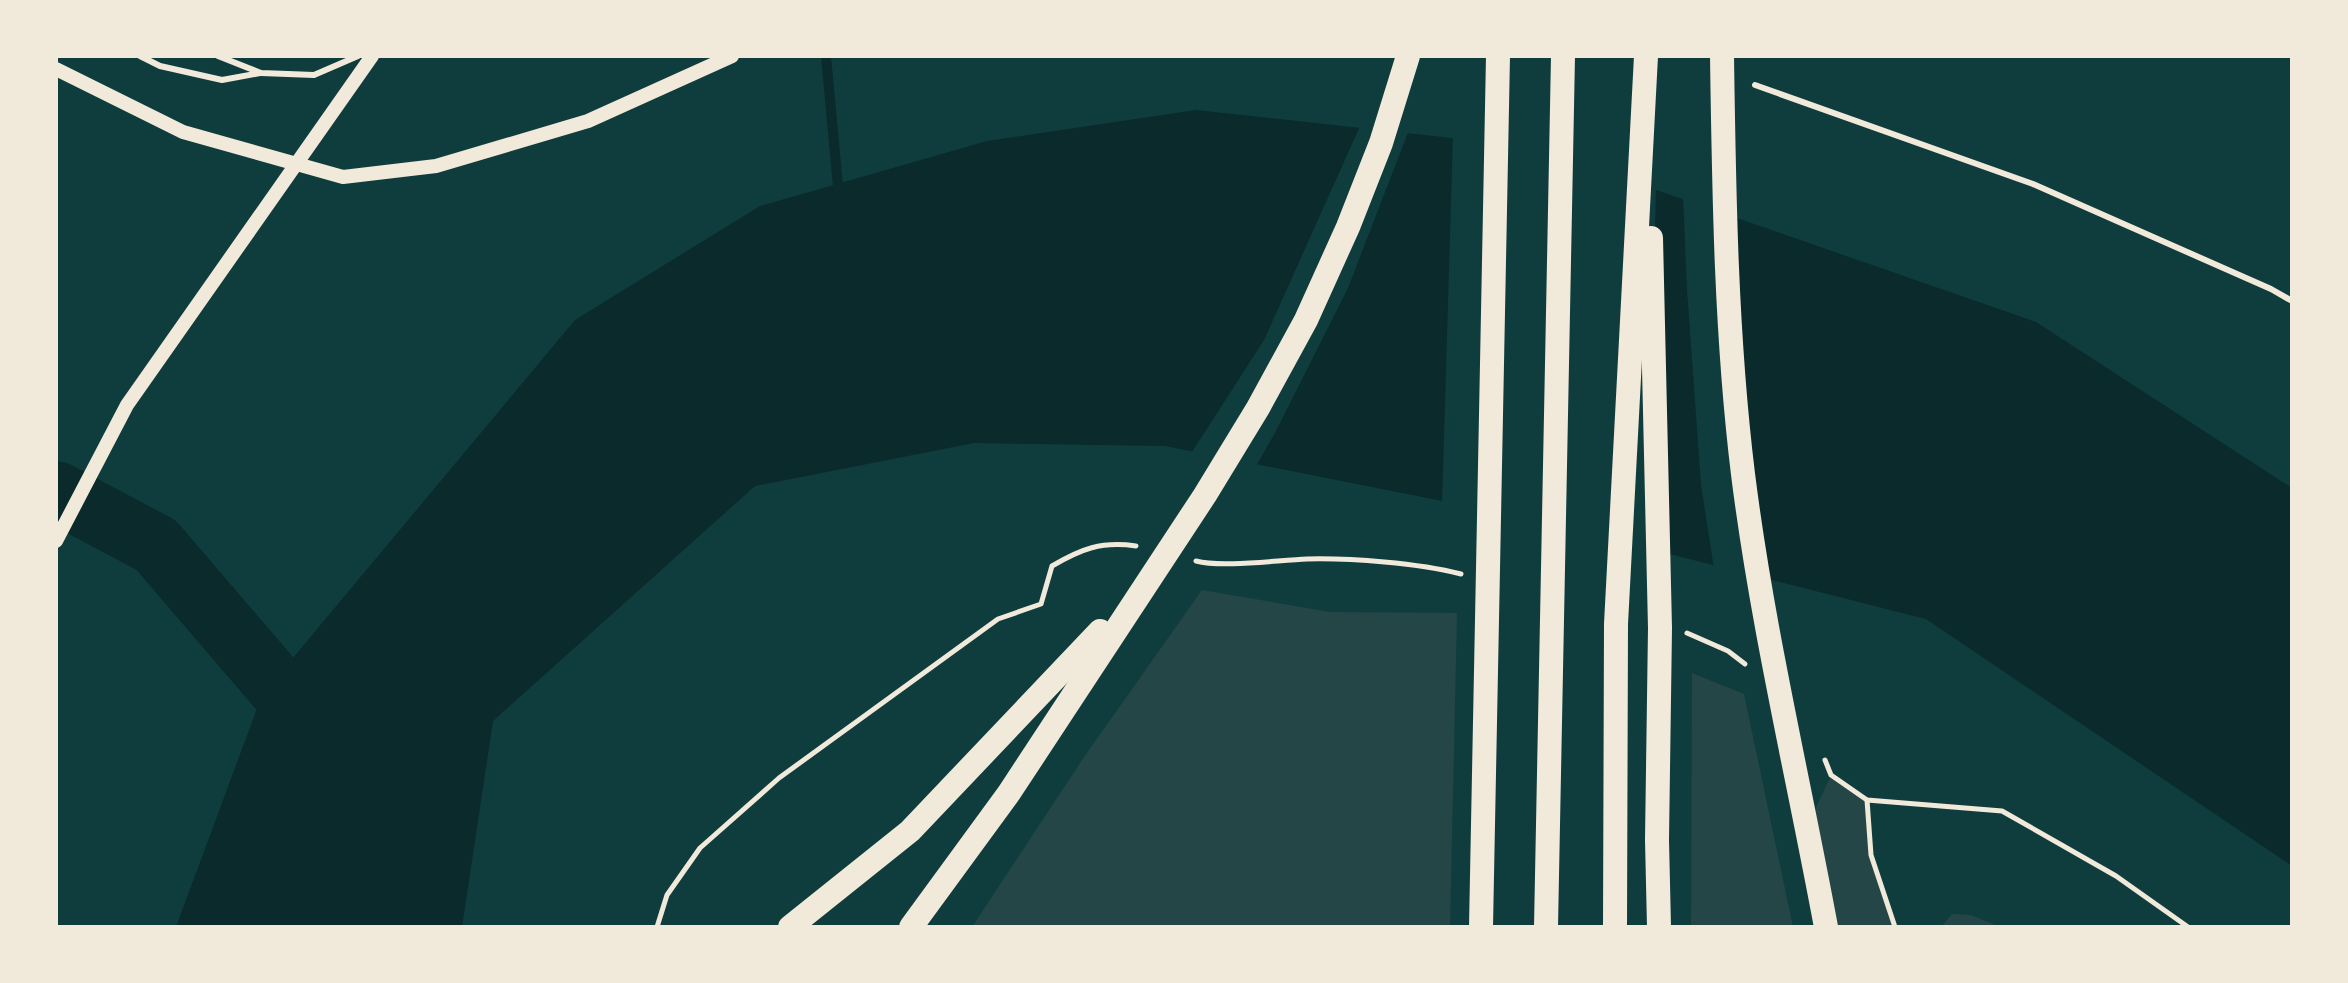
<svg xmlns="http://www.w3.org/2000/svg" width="2348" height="983" font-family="Quicksand,sans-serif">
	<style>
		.green { fill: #244646 }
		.water { fill: #0a2a2b }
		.pier { fill: #0f3d3e }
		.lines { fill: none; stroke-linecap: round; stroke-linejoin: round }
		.stream { stroke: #0a2a2b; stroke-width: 10 }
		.river { stroke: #0a2a2b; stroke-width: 62 }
		.path { stroke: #f1e9da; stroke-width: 5 }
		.service { stroke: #f1e9da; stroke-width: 6 }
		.tertiary { stroke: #f1e9da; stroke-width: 14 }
		.motorway { stroke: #f1e9da; stroke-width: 24 }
	</style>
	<rect width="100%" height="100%" fill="#0f3d3e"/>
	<g class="green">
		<polygon points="1202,590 1330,612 1457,613 1450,927 972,927 1084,757"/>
		<polygon points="1692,673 1744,694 1793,927 1691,927"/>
		<polygon points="1831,775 1867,800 1871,855 1895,927 1826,927 1807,827"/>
		<polygon points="1952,914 1971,915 1995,925 2099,927 1941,927"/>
	</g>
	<polygon class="water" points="1196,110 1533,147 2036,322 2292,488 2292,866 1926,619 1528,518 1165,446 974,443 755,486 493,721 462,927 176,927 262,695 575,320 760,206 987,141"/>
	<g class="pier">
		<polygon points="1361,124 1409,130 1348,288 1276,431 1255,468 1190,455 1264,340"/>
		<polygon points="1453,134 1534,143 1656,186 1648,553 1527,522 1442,505"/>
		<polygon points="1683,195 1730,211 1738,341 1765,582 1714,569 1701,485 1687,290"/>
	</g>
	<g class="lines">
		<polyline class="stream" points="826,56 839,197"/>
		<polyline class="river" points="56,492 156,545 319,735"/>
		<g class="path">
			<path d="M1196,561C1222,568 1278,560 1307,559C1351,558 1418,563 1461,574"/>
			<polyline points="1687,633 1728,651 1745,664"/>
			<polyline points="1825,760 1831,775 1867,800 2002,811 2116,876 2188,927"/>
			<polyline points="1867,800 1871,855 1895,927"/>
			<path d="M657,927L667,895L700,848L779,778L998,619L1041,604L1052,566C1081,549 1101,541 1136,546"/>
		</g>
		<g class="service">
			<polyline points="140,56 160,66 222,80 260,73"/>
			<polyline points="218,56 261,73 314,75 358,56"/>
			<polyline points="1755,85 2033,184 2271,289 2292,301"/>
		</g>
		<g class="tertiary">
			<polyline points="56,69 183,132 343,177 436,166 588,121 732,56"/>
			<polyline points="56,541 127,405 372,56"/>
		</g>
		<g class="motorway">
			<path d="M1722,56C1724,195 1726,335 1743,474C1762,626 1798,776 1826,927"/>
			<polyline points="1651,238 1660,628 1657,840 1659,927"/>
			<polyline points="790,927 910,831 1100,631"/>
			<polyline points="911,927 1009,793 1205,495 1258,408 1306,320 1348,227 1381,143 1408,56"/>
			<polyline points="1481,927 1498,56"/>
			<polyline points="1546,927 1563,56"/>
			<polyline points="1615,927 1616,624 1646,56"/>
		</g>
	</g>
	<rect width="2348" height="983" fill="none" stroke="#f1e9da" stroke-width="116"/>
</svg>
